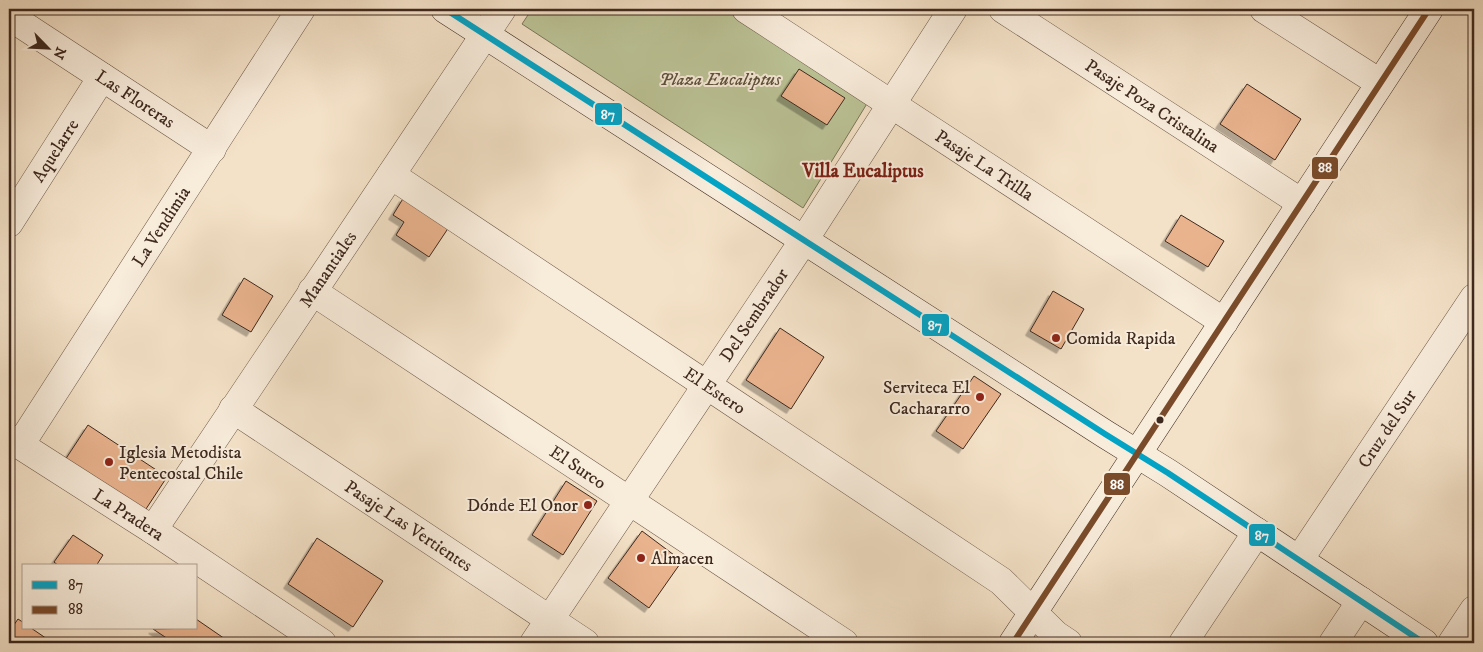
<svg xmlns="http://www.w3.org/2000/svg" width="1483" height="652" font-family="'IM FELL DW Pica',serif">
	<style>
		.green { fill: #bbc396; stroke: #7c765a }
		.building { fill: #e9b38e; stroke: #3e291e; filter: url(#shadow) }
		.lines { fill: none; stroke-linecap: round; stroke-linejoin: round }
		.street-casing { stroke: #6c5748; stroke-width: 29 }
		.secondary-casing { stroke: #3e291e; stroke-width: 29 }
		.street { stroke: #f8ecdb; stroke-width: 28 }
		.secondary { stroke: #f8ecdb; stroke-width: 28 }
		.bus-1-casing { stroke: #f8ecdb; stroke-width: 10 }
		.bus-2-casing { stroke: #f8ecdb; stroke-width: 10 }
		.bus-1 { stroke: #03a3c5; stroke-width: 6 }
		.bus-2 { stroke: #7a4b2a; stroke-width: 6 }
		.poi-dot { fill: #8f2418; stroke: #f8ecdb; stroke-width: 2 }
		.bus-dot { fill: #3e291e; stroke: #f8ecdb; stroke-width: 2 }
		.labels { text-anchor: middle; stroke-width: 4; stroke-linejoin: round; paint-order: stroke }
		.park-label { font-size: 18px; font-style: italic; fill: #5d503c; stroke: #f8ecdb }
		.street-label { font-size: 18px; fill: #3e291e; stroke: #f8ecdb }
		.poi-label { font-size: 18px; fill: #3e291e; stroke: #f8ecdb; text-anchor: start }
		.neighbourhood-label { font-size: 19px; font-weight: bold; fill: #7a1f14; stroke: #f8ecdb }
		.line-badge { stroke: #f8ecdb; stroke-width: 2 }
		.badge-label { font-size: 14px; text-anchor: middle; font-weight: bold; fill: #fff }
	</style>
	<defs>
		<filter id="shadow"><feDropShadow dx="-4.5" dy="4.5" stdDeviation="0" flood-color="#0004"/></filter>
	</defs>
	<rect width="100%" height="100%" fill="#f4e2c8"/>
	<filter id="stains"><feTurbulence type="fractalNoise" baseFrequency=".004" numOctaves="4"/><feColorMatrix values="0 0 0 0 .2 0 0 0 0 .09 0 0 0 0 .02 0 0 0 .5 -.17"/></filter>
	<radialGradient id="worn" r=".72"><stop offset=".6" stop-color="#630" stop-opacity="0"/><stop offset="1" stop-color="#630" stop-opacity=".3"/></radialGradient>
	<polygon class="green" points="532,9 728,9 868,102 803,208 522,24"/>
	<g class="building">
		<polygon points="799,69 845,98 827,125 781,96"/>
		<polygon points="1247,84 1301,119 1275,160 1220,124"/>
		<polygon points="404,197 449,227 429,257 396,235 404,222 393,215"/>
		<polygon points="1181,215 1224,241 1208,267 1165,241"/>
		<polygon points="244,278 273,296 251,332 222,315"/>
		<polygon points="1053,291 1084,309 1061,349 1030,331"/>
		<polygon points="780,328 824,357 791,409 746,380"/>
		<polygon points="974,376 1001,394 963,449 936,431"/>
		<polygon points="88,425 167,477 144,512 65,460"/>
		<polygon points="566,481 597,501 563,555 532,535"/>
		<polygon points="642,531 682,561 649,608 608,578"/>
		<polygon points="73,535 103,555 96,566 59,566 54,562"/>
		<polygon points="317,538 383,581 353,627 288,584"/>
		<polygon points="18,619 24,623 24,628 31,628 53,643 9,643 9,632"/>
		<polygon points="196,619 228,641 226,643 174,643 153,629 196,628"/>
	</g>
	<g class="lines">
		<g class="street-casing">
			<g id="street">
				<path id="s1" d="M746,9L1224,322"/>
				<path id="s2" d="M1003,9L1302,203"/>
				<polyline points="1264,9 1380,83"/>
				<path id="s3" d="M9,16L212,149"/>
				<path id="s4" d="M391,175L1001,581L1056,635L1068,643"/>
				<path id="s5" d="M9,223L102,77"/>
				<path id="s6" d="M312,291L844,643"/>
				<path id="s7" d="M233,409L585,643"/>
				<path id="s8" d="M9,438L153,530L322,643"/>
				<path id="s9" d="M20,445L301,9"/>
				<path id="s10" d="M153,530L502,9"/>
				<path id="s11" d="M1299,560L1474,298"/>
				<path id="s12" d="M534,643L804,240L953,9"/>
				<polyline points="1183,643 1257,532"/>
				<polyline points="1333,643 1361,601"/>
				<polyline points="1452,643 1474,610"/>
			</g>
		</g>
		<g class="secondary-casing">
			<g id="secondary">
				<polyline points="445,9 1105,434 1168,473 1424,643"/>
				<polyline points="1013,643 1429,9"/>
			</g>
		</g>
		<use href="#street" class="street"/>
		<use href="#secondary" class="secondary"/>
		<g class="bus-1-casing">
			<polyline id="bus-1" points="445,9 1105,434 1168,473 1424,643"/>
		</g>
		<g class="bus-2-casing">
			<polyline id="bus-2" points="1013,643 1429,9"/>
		</g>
		<use href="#bus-1" class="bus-1"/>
		<use href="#bus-2" class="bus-2"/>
	</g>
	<g class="poi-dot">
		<circle cx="1056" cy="338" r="5"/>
		<circle cx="980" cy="397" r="5"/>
		<circle cx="109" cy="462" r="5"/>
		<circle cx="588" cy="505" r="5"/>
		<circle cx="641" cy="558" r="5"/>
	</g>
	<circle class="bus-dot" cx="1160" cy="420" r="4.5"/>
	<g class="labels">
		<g class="park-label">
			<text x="720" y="85">Plaza Eucaliptus</text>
		</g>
		<g class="street-label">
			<text dy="6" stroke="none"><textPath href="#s3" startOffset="151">Las Floreras</textPath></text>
			<text dy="6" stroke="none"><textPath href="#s2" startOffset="178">Pasaje Poza Cristalina</textPath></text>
			<text dy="6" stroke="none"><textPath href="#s5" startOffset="86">Aquelarre</textPath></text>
			<text dy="6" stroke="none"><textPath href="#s1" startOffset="285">Pasaje La Trilla</textPath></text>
			<text dy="6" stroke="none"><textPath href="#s9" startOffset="260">La Vendimia</textPath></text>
			<text dy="6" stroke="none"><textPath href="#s10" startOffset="314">Manantiales</textPath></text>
			<text dy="6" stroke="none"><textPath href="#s12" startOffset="395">Del Sembrador</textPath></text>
			<text dy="6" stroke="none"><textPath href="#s4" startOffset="389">El Estero</textPath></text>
			<text dy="6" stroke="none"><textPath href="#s11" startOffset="158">Cruz del Sur</textPath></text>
			<text dy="6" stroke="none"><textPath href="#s6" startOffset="319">El Surco</textPath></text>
			<text dy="6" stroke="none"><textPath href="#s8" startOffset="142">La Pradera</textPath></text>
			<text dy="6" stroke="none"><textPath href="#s7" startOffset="211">Pasaje Las Vertientes</textPath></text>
		</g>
		<g class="poi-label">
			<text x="1066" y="344">Comida Rapida</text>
			<text x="970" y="393" text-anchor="end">Serviteca El<tspan x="970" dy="21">Cachararro</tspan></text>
			<text x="119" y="458">Iglesia Metodista<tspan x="119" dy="21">Pentecostal Chile</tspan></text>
			<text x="578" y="511" text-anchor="end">Dónde El Onor</text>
			<text x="651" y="564">Almacen</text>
		</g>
		<g class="neighbourhood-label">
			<text x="863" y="177">Villa Eucaliptus</text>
		</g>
	</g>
	<g class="line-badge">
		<rect x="594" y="102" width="29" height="24" rx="5" fill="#03a3c5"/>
		<rect x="1311" y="156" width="28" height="24" rx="5" fill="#7a4b2a"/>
		<rect x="921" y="313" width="29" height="24" rx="5" fill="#03a3c5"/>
		<rect x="1103" y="472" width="28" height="24" rx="5" fill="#7a4b2a"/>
		<rect x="1248" y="523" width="28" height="24" rx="5" fill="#03a3c5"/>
	</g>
	<g class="badge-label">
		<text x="608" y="119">87</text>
		<text x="1325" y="172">88</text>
		<text x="935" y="330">87</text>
		<text x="1117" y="489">88</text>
		<text x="1262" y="540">87</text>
	</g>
	<rect width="1483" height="652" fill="none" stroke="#f4e2c8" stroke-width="30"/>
	<rect x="10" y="10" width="1463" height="632" fill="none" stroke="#3e291e" stroke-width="2.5"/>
	<rect x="15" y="15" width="1453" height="622" fill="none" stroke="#3e291e"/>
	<rect x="22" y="564" width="175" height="65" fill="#f8ecdb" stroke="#ae9e8f"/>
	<rect x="32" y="581" width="25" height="8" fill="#03a3c5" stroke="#ae9e8f"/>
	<text x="68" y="590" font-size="15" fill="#3e291e">87</text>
	<rect x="32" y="606" width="25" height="8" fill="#7a4b2a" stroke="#ae9e8f"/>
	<text x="68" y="614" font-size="15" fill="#3e291e">88</text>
	<g transform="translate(48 48) rotate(114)" stroke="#f8ecdb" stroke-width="4" paint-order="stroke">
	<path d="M0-4L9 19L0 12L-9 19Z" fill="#3e291e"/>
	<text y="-8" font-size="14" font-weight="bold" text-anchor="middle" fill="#3e291e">N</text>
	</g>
	<rect width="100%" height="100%" filter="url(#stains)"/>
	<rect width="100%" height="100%" fill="url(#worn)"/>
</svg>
